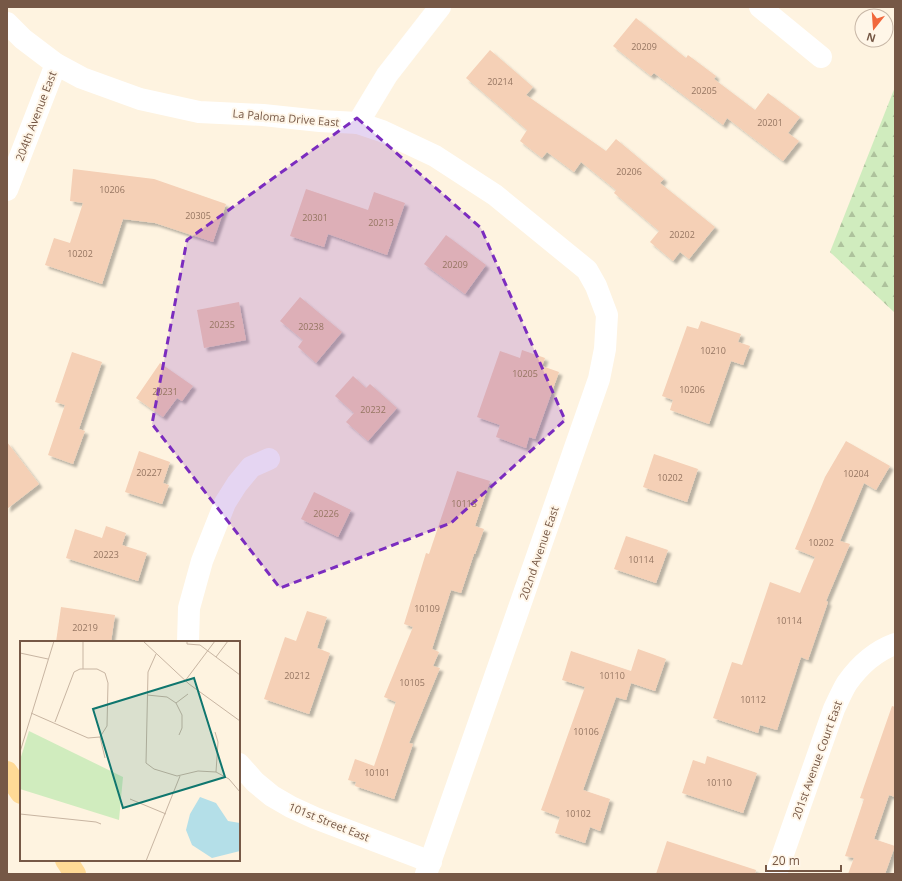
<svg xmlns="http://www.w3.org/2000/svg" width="902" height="881" font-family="'Open Sans',sans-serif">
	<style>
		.forest { fill: url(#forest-firs) }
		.building { fill: #f5d0b6; filter: url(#shadow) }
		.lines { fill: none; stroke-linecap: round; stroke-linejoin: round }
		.minor { stroke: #fff; stroke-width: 22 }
		.major { stroke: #ffda96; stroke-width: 22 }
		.marked { fill: #7b2cbf; fill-opacity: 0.2; stroke: #7b2cbf; stroke-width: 3; stroke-dasharray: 8 5; stroke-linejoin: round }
		.labels { text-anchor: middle; stroke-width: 4; stroke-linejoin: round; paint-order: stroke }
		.number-label { font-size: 9px; fill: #967662 }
		.street-label { font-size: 11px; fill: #765846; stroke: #fff6e8 }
		.inset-road { fill: none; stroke: #c8b5a2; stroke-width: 1 }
		.view { fill: #0f766e; fill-opacity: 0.15; stroke: #0f766e; stroke-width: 2 }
		.inset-edge { fill: none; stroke: #765846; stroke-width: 2 }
	</style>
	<defs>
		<pattern id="forest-firs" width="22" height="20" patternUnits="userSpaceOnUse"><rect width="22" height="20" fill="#d0ecbe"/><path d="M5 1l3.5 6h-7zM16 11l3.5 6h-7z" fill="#adc29c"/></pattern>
		<filter id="shadow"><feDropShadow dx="3.5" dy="3.5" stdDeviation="1" flood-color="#0004"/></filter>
	</defs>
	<rect width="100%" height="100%" fill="#fef3e0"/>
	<polygon class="forest" points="895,87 895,313 830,252"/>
	<g class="building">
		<polygon points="636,18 686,58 688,55 716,76 714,79 755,110 768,93 800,117 788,133 799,141 783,161 727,118 723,125 654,73 651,76 613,46"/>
		<polygon points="490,50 533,87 526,95 606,151 616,139 664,179 660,183 715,227 689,259 680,252 673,261 650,242 659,231 614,193 616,190 581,162 574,172 547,152 542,158 520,141 527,130 466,78"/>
		<polygon points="73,169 154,179 226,204 213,242 155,223 123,219 102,284 45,265 54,238 70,243 83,203 70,201"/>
		<polygon points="306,189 368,210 374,192 405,203 387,255 328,234 324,247 290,236"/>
		<polygon points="446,235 486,265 465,294 424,264"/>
		<polygon points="300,297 342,332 316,363 298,347 303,340 280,321"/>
		<polygon points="239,302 246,340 204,348 197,310"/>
		<polygon points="701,321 741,334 738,342 750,346 743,365 731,361 709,424 670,410 673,400 662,396 687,326 698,329"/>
		<polygon points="522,350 545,358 542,366 559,372 535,439 529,437 526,448 496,437 500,425 477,417 500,351 520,358"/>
		<polygon points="72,352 102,362 79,429 85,431 73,464 48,455 65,405 55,402"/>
		<polygon points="160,363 193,386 182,401 177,398 163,417 136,398"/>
		<polygon points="353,376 366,388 370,384 397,408 368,441 346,422 354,413 335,396"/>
		<polygon points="846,441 890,466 876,490 864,483 840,541 850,544 826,601 828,602 808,660 801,657 777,730 760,725 758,733 713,718 732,662 742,665 770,582 800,593 815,557 795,549 825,477"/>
		<polygon points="7,442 39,484 7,509"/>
		<polygon points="139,451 170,462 163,483 169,485 162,504 125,492"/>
		<polygon points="654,454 698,469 687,502 643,487"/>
		<polygon points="457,471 490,481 475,526 484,529 475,554 474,554 461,593 451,590 432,649 439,652 433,666 440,668 409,743 413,744 394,799 355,786 356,782 348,780 355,759 374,766 396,702 384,697 413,627 404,624 426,553 429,554"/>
		<polygon points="314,492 351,510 338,537 301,519"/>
		<polygon points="106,526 126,533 122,545 147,553 138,581 66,558 75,529 102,538"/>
		<polygon points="626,536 668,550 656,583 614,569"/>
		<polygon points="61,607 115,615 111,642 56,642"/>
		<polygon points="307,611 327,617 317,648 330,653 309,714 264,699 285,637 296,641"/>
		<polygon points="638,649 666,659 655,691 631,683 626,700 616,697 583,790 610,799 600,831 590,827 585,843 555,833 560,817 541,810 585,687 562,680 571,651 631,671"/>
		<polygon points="892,706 895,707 895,797 889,795 874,839 895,846 885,874 848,874 854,858 845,856 864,799 860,798"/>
		<polygon points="707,756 757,773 743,813 682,793 693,760 705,764"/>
		<polygon points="667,841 756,870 755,874 656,874"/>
	</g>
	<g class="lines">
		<g class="minor">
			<polyline points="760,7 821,57"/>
			<polyline points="7,23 23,39 56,64 82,78 140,99 199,112 263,115 320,121 358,123 382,131 435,156 495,195 587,270 596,286 607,315 605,349 599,379 426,874"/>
			<polyline points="358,123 387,75 440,7"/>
			<polyline points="7,190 56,64"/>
			<polyline points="188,642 189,608 202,561 225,503 237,484 251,467 269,459"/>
			<polyline points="239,764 255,782 272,796 291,807 315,818 431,862"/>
			<path d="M776,874L834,709C838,701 842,691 847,683C859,666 876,651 895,644"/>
		</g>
		<g class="major">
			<polyline points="7,772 21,793"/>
			<polyline points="66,860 75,874"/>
		</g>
	</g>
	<path class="marked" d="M357,118L481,228L565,420L451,523L280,588L152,424L187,240Z"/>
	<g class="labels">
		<g class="number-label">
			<text x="644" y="50">20209</text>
			<text x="500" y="85">20214</text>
			<text x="704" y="94">20205</text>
			<text x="770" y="126">20201</text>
			<text x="629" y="175">20206</text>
			<text x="112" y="193">10206</text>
			<text x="198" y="219">20305</text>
			<text x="315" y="221">20301</text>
			<text x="381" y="226">20213</text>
			<text x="682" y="238">20202</text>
			<text x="80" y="257">10202</text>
			<text x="455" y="268">20209</text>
			<text x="222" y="328">20235</text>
			<text x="311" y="330">20238</text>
			<text x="713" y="354">10210</text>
			<text x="525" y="377">10205</text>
			<text x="692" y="393">10206</text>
			<text x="165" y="395">20231</text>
			<text x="373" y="413">20232</text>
			<text x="149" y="476">20227</text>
			<text x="856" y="477">10204</text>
			<text x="670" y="481">10202</text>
			<text x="464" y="507">10115</text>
			<text x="326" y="517">20226</text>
			<text x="821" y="546">10202</text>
			<text x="106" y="558">20223</text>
			<text x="641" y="563">10114</text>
			<text x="427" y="612">10109</text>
			<text x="789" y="624">10114</text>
			<text x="85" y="631">20219</text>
			<text x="297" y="679">20212</text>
			<text x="612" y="679">10110</text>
			<text x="412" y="686">10105</text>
			<text x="753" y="703">10112</text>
			<text x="586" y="735">10106</text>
			<text x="377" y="776">10101</text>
			<text x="719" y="786">10110</text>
			<text x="578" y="817">10102</text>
		</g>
		<g class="street-label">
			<text transform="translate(36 116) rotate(-69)" y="4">204th Avenue East</text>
			<text transform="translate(286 118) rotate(5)" y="4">La Paloma Drive East</text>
			<text transform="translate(539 553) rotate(-71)" y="4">202nd Avenue East</text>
			<text transform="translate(817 760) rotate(-70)" y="4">201st Avenue Court East</text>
			<text transform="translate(329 822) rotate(22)" y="4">101st Street East</text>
		</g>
	</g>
	<g transform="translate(20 641)">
		<rect width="220" height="220" fill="#fef3e0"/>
		<path d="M9,90L103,136L99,179L0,148V119Z" fill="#d0ecbe"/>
		<path d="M180,156L196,162L208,180L220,182V210L192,217L172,204L166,189L170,173Z" fill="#b4dfe8"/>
		<path class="inset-road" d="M123,0L169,43L220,80M167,0V3L180,4L220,34M0,12L28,18M136,13L128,31L126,122L134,128L157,135L178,130L196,131L209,138L220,151M196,16L208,0M63,28V0M165,40L195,0M127,54L147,56L156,62L162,74V87L159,94M156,62L168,53M11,72L68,97L80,96L87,85L88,42L85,32L77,28H60L54,31L35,81M195,91L198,101L196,131M80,96L85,117M0,111L34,0M110,158L146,173M0,173L76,181L81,183M126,220L160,135"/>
		<path class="view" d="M174,37L205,136L103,167L73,68Z"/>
		<rect width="220" height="220" class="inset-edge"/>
	</g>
	<rect width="902" height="881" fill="none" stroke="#765846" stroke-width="16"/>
	<g transform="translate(874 28) rotate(197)"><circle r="19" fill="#fff6e8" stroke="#c8b7a7"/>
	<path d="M0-3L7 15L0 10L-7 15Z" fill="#f1683c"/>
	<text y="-6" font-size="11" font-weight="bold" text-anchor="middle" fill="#765846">N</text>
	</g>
	<path d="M766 865v6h75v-6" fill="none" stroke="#765846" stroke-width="2"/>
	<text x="772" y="865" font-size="12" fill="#765846" stroke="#fff6e8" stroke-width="3" paint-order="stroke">20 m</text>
</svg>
